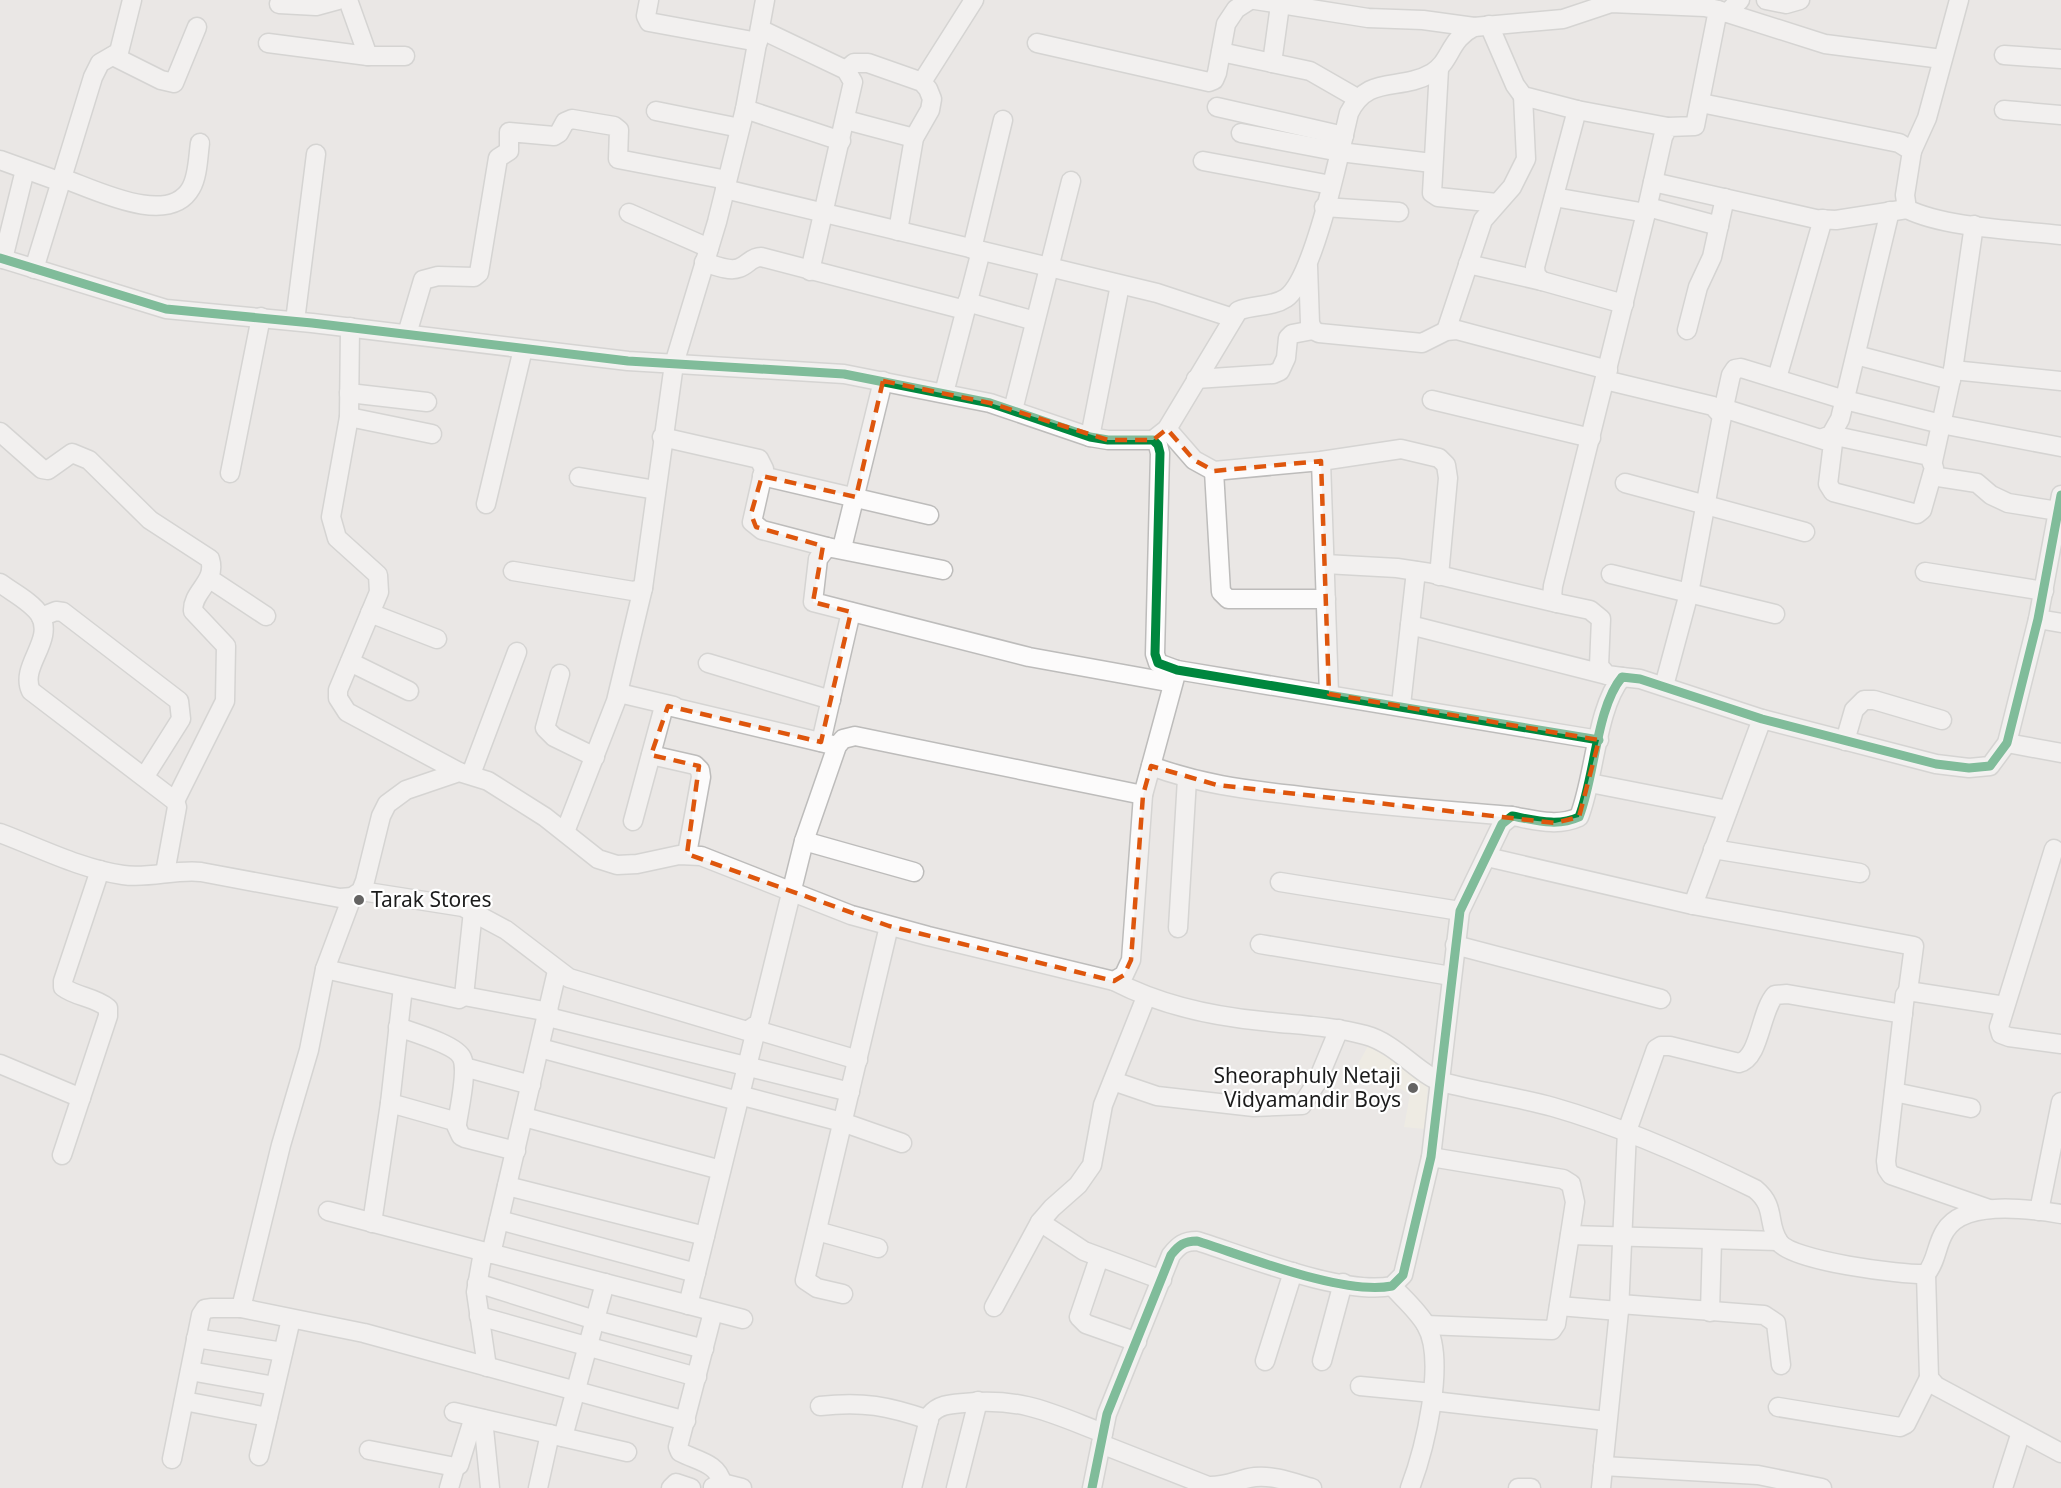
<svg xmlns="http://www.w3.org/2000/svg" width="2061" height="1488" font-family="'Noto Sans',sans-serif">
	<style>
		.education { fill: #f4f0e0 }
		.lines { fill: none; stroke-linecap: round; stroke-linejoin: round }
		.minor-casing { stroke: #bdbcbb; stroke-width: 21 }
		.minor { stroke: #fcfbfb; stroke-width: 18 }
		.cycleway-casing { stroke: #fff; stroke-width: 13 }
		.cycleway { stroke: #00873e; stroke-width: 9 }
		.marked { fill: none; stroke: #de560d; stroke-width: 4.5; stroke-dasharray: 12 8; stroke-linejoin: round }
		.poi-dot { fill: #646362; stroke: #fff; stroke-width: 2 }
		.labels { text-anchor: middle; stroke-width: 4.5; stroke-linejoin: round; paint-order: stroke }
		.poi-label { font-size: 21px; fill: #1c1c1c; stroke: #fff; text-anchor: start }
	</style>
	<rect width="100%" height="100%" fill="#eae7e5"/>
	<polygon class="education" points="1368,1046 1428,1082 1425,1129 1404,1127 1410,1094 1357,1066"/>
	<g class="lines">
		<g class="minor-casing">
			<g id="minor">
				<polyline points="348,0 368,56 405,56"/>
				<polyline points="649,0 646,16 649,22 758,42"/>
				<polyline points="1255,0 1368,18 1423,20 1474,27"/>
				<polyline points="1766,0 1786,4 1800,0"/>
				<polyline points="279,4 316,6 338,0"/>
				<polyline points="1718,10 1825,44 1942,59"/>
				<polyline points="1727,13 1740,0"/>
				<polyline points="1489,25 1515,85 1523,96 1577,110 1668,127"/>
				<polyline points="760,29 846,70 853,82 810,271"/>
				<polyline points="268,43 368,56"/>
				<polyline points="1037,43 1209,82 1214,80 1217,73 1226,24 1236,9 1250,0"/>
				<polyline points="1221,52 1310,71 1357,98"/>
				<polyline points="2004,55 2061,59"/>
				<polyline points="113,56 161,80 174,83 197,27"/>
				<polyline points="1272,63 1280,5"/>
				<polyline points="1439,69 1432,193 1438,197 1497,203"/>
				<polyline points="846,70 854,63 868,63 922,82 928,89 932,99 930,110 914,138 898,231"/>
				<polyline points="922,82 974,0"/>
				<path d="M1701,103L1899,143L1912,151L1905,195L1907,209C1945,228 2018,230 2061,235"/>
				<polyline points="1217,107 1344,136"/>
				<polyline points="745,109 841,141"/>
				<polyline points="1577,110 1535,267 1536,275 1542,281 1624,304"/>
				<polyline points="2004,110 2061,115"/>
				<polyline points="656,111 740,128"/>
				<polyline points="846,120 914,138"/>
				<polyline points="1241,133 1340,152 1432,163"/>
				<polyline points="1912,151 1927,118 1959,0"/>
				<polyline points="0,160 61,182"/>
				<polyline points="1203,161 1331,185"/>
				<path d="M62,178C94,189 169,228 191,188C198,176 198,157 200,143"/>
				<polyline points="1653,182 1816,219 1836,220 1907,209"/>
				<polyline points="725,189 1157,293 1233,318"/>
				<polyline points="1554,197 1646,213"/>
				<polyline points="1324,207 1399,212"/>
				<polyline points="1648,207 1719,226"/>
				<polyline points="629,213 709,248"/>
				<polyline points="972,249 1003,120"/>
				<polyline points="0,258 166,309 312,323 628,361 844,374 990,403 1090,437 1108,440 1153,440 1158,445 1160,453 1155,654 1158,663 1177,670 1599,740"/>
				<polyline points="3,259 25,170"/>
				<path d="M704,262C714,265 729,272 739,268C748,265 751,257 761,257L965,310"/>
				<polyline points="1468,264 1542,281"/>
				<polyline points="1308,266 1310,323 1313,330 1319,333 1422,343 1446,331 1457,330 1608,370"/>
				<polyline points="34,269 93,77 100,63 119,52 132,0"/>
				<polyline points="967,302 1035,321"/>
				<polyline points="295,321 316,154"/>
				<polyline points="350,327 349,417 331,517 337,538 378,575 379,592 338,690 338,698 347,712 459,772"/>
				<polyline points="1687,330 1698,287 1712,257 1725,198"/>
				<polyline points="1446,331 1483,220 1512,187 1526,159 1523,96"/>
				<polyline points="407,334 423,280 438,276 474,277 479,273 498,158 509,151 509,132 554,136 559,133 565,122 572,119 614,126 619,130 618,159 727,180"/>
				<polyline points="1856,355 1951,380"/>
				<polyline points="1953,370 2061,381"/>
				<polyline points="1777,378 1823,219"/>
				<polyline points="1196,379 1273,374 1280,371 1286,358 1288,338 1292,334 1313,330"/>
				<polyline points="1605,380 1713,406 1722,416 1689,593 1664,686"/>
				<polyline points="349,393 427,402"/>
				<polyline points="944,393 981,251"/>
				<polyline points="1432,400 1591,438"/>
				<polyline points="1723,408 1833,443 1828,484 1833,492 1917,514 1922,510 1934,468 1929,456 1831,435"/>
				<polyline points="1013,410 1071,181"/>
				<polyline points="1722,416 1731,375 1735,369 1741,368 1845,400 1941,424 2061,447"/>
				<polyline points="349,417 432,434"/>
				<polyline points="1167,429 1194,460 1214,471 1321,461 1401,449 1439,458 1446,465 1448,478 1439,576"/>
				<path d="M0,432L42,469L48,470L72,453L89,460L150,520L210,559C217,582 192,591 193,611L226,646L225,701L175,801"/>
				<polyline points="662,437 759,459 764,469 752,522 762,530 827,547"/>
				<polyline points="1090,437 1120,285"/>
				<polyline points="1823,438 1831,435 1840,419 1890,211"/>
				<path d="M1153,440L1167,429L1238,311C1253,304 1271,308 1286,298C1314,279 1340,150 1349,113C1368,74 1399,92 1432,73C1451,62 1449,39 1474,27L1563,19L1611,3L1705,7L1718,10L1695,126L1668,127L1663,137L1646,213L1553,586L1552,597L1557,603L1590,610L1601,619L1599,666L1607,675L1622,677"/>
				<polyline points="1321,461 1329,694"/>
				<polyline points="1933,461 1953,370 1974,225"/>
				<polyline points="1214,471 1221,592 1228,599 1326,599"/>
				<polyline points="230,473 261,317"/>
				<polyline points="762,476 929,515"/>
				<polyline points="1932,476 1977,483 1991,495 2008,503 2058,511"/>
				<polyline points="579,477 656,490"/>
				<polyline points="1625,483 1805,532"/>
				<polyline points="486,504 523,349"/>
				<polyline points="842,548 883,381"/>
				<polyline points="1325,564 1397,568 1430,573 1557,603"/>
				<polyline points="943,570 827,547 818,559 813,602 1029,657 1173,683"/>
				<polyline points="513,571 633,591 643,588 674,364 717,222 745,109 765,0"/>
				<polyline points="1925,572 2044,591"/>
				<polyline points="1611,574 1775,614"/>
				<polyline points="210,579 266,616"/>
				<path d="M0,583C12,592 32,602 40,615C55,641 19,666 31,691L175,801L177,807L165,873"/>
				<polyline points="370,613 437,639"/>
				<polyline points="41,617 56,611 63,612 179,701 181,719 145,776"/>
				<polyline points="2038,619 2061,623"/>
				<polyline points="1410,625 1607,675"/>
				<polyline points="350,662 409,691"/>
				<polyline points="708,663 831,700"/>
				<polyline points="560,674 545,728 554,737 595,757"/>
				<polyline points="619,693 674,706"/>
				<polyline points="1401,705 1416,571"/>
				<polyline points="1845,741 1854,710 1864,700 1874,700 1942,720"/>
				<polyline points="821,742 851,612"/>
				<polyline points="2007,743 2061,753"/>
				<polyline points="651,755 695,765 700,770 701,777 687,854"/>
				<path d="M1151,766C1201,784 1241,789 1293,795C1366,805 1439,810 1512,816"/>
				<polyline points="471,774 517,652"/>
				<polyline points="1590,783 1728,810"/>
				<polyline points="633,821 663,710 668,706 837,746"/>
				<polyline points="565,832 616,701 643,588"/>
				<path d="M0,833C40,848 81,869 123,875C149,879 175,869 201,872L340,898L352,897L361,891L365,881L381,816L387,804L406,790L459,772L488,781L545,817L598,859L617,865L637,864L679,855L701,856L851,915L928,936L1114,981L1124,975L1131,960L1143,795L1177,670"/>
				<polyline points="804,841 914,872"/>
				<polyline points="1713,849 1860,873"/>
				<polyline points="2054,849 1999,1027 2001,1034 2009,1037 2061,1044"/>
				<polyline points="1487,857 1693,905 1914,946 1908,991"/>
				<polyline points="1280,882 1460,911"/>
				<polyline points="361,891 463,907 506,930 569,978 747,1031 759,1023 804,841 837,746 843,739 855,736 1143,795"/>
				<polyline points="1693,905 1762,719"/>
				<polyline points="1178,928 1187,779"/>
				<polyline points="1260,944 1451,976"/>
				<polyline points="1455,945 1661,999"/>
				<polyline points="325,969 459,999 464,996 473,911"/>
				<path d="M1114,981C1160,1005 1210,1016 1262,1021C1296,1025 1332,1026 1365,1035C1396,1043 1419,1075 1442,1082C1479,1092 1517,1097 1553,1107C1623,1127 1690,1157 1755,1189C1777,1207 1766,1223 1779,1242C1791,1261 1902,1275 1926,1274C1937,1261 1936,1245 1945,1231C1964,1199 2031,1209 2061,1214"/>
				<polyline points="464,996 549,1012"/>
				<polyline points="548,1017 850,1092"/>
				<path d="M398,1027C412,1032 457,1045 462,1058C468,1071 459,1109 457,1124"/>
				<polyline points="753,1029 858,1060"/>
				<polyline points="540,1048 738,1101"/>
				<polyline points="0,1064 81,1098"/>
				<polyline points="464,1067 531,1085"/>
				<polyline points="1113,1081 1157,1096 1254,1107 1302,1105 1317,1082 1339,1029"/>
				<polyline points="1894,1092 1971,1108"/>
				<polyline points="739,1095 842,1122 902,1143"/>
				<polyline points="390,1103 454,1121 461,1136 465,1138 516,1151"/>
				<polyline points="524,1117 721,1170"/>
				<path d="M62,1155L108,1016V1008C95,997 76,997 63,987V981L100,870"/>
				<polyline points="507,1186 705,1236"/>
				<polyline points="1989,1209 1891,1175 1887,1169 1886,1161 1905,995 1908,991 2005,1006"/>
				<polyline points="328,1211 743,1319"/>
				<polyline points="2039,1211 2061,1102"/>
				<polyline points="499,1220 696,1273"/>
				<polyline points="1040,1222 1084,1251 1162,1280"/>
				<polyline points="372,1223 390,1103 403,987"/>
				<polyline points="817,1231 878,1248"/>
				<polyline points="1570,1235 1778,1241"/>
				<polyline points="483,1252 476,1292 487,1367"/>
				<polyline points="491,1254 557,971"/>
				<polyline points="1099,1258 1079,1317 1086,1324 1137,1342"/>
				<polyline points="1926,1274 1929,1378 1936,1386 2061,1453"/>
				<polyline points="477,1283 595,1320 704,1349"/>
				<path d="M1392,1286C1403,1298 1418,1311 1426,1325C1447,1361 1424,1451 1410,1488"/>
				<polyline points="843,1294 817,1288 805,1280 889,926"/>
				<polyline points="1620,1304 1764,1315 1776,1323 1781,1365"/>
				<polyline points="688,1305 756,1030"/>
				<polyline points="1559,1306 1619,1311"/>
				<polyline points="994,1307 1040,1222 1052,1208 1078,1185 1092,1165 1103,1105 1146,997"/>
				<polyline points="241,1308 281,1145 309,1050 325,969 352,897"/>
				<path d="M713,1312L678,1447L680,1452C697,1461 718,1463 722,1483"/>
				<polyline points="1710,1312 1712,1240"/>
				<polyline points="479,1316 697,1377"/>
				<polyline points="1426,1325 1552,1330 1556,1324 1575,1202 1571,1184 1563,1179 1431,1157"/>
				<polyline points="196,1338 283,1352"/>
				<polyline points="1265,1361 1293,1272"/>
				<polyline points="1322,1361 1343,1283"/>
				<polyline points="190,1371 275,1386"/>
				<polyline points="1360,1386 1433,1393"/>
				<polyline points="184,1401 268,1417"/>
				<polyline points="1433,1401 1607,1421"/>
				<path d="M820,1406C863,1401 888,1406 929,1420"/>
				<polyline points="1778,1407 1900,1427 1906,1424 1929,1378"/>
				<polyline points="454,1412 627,1452"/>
				<polyline points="483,1419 490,1488"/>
				<polyline points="563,1437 605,1283"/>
				<path d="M1101,1444L1208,1486C1225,1487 1239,1479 1255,1477C1274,1475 1294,1483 1312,1488"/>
				<polyline points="369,1450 455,1467 459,1465 474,1417"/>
				<polyline points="259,1456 291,1319"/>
				<polyline points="172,1459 201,1315 205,1309 212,1308 241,1308 364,1333 686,1421"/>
				<polyline points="1603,1466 1758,1475 1822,1488"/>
				<polyline points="713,1487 722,1483 742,1488"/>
				<polyline points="449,1488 455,1467"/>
				<polyline points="538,1488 550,1434"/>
				<polyline points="671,1488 676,1483 691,1488"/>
				<path d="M912,1488L930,1415C939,1404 952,1404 964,1403C1022,1397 1051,1413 1103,1433"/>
				<polyline points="956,1488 978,1401"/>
				<path d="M1092,1488L1107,1414L1171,1255C1179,1245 1184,1241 1197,1241C1245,1256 1344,1296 1392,1286L1403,1275L1431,1157L1460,911L1502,824L1512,816C1535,820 1557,827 1579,817C1595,777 1596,708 1622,677L1640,679L1762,719L1936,764L1969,768L1990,766L2007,743L2038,619L2061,495"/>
				<polyline points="1518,1488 1531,1488"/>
				<path d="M1601,1488L1619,1311L1627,1131L1656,1049L1661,1046H1670L1739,1063C1760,1058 1760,1012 1775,995L1787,994L1903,1014"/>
				<polyline points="2003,1488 2021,1432"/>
			</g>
		</g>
		<use href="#minor" class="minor"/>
		<g class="cycleway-casing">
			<g id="cycleway">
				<polyline points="0,258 166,309 312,323 628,361 844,374 990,403 1090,437 1108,440 1153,440 1158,445 1160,453 1155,654 1158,663 1177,670 1599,740"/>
				<path d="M1092,1488L1107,1414L1171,1255C1179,1245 1184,1241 1197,1241C1245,1256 1344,1296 1392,1286L1403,1275L1431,1157L1460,911L1502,824L1512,816C1535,820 1557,827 1579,817C1595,777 1596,708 1622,677L1640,679L1762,719L1936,764L1969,768L1990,766L2007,743L2038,619L2061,495"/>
			</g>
		</g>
		<use href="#cycleway" class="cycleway"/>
	</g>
	<path d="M0 0H2061V1488H0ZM883,381L990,403L1108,440H1153L1167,429L1194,460L1214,471L1321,461L1329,694L1599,740L1579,817L1555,823L1217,785L1151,766L1143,795L1131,960L1124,975L1114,981L889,926L687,854L699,766L651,755L668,706L821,742L851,612L813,602L823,546L756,527L751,514L762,476L856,497Z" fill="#eae7e5" fill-opacity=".55" fill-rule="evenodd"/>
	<path class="marked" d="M883,381L990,403L1108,440H1153L1167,429L1194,460L1214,471L1321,461L1329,694L1599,740L1579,817L1555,823L1217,785L1151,766L1143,795L1131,960L1124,975L1114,981L889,926L687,854L699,766L651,755L668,706L821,742L851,612L813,602L823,546L756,527L751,514L762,476L856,497Z"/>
	<g class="poi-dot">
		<circle cx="359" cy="900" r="6"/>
		<circle cx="1413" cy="1088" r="6"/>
	</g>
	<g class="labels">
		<g class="poi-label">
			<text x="371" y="907">Tarak Stores</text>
			<text x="1401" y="1083" text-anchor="end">Sheoraphuly Netaji<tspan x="1401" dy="24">Vidyamandir Boys</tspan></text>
		</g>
	</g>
</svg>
